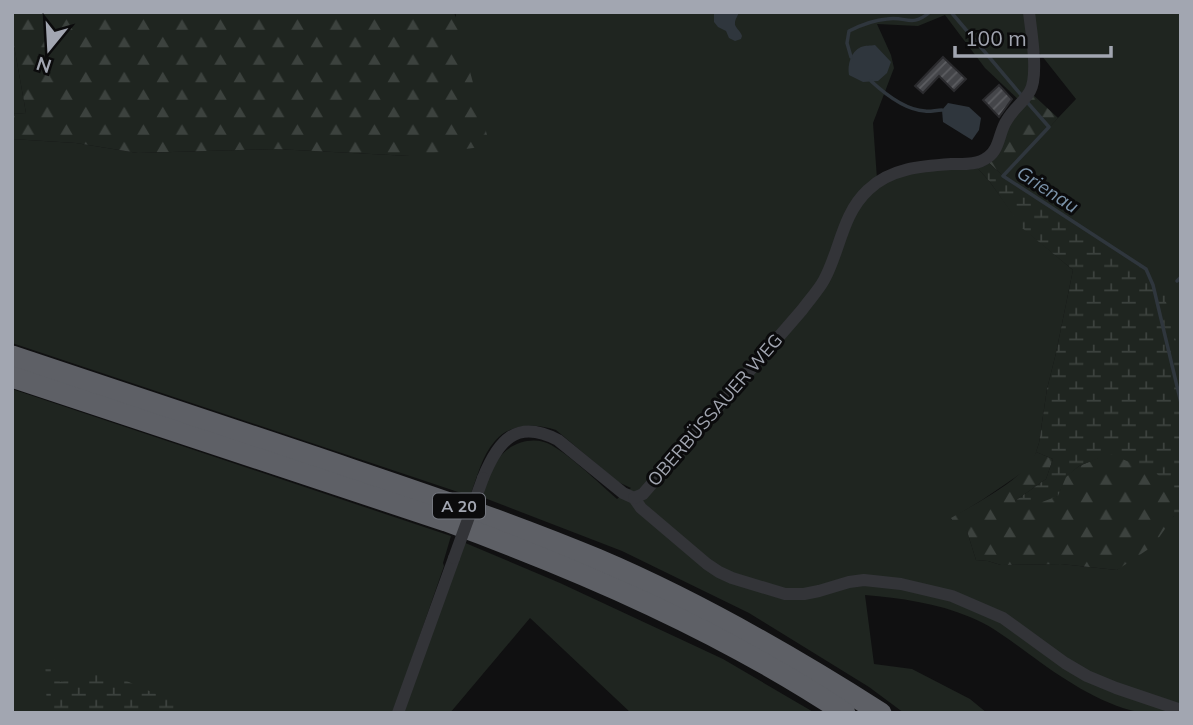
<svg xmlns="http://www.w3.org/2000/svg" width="1193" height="725" font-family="Mulish,sans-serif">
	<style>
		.green { fill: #1f2520; fill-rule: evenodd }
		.forest { fill: url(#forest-firs) }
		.wetland { fill: url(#wetland-marsh) }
		.water { fill: #2f363d }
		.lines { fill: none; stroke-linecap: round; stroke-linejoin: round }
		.stream { stroke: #2f363d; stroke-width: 3.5 }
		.building { fill: url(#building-hatch); stroke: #2a2a2d; stroke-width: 2 }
		.street { stroke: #333438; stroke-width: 12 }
		.highway { stroke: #5e6066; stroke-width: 21 }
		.street-bridge { stroke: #333438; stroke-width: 12 }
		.labels { text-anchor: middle; stroke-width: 6; stroke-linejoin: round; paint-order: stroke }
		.shield { fill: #0b0b0c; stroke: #757880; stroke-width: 2 }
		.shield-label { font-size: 16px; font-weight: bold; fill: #a2a6b1 }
		.street-label { font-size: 18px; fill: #a2a6b1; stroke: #0b0b0c }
		.water-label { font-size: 19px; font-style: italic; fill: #7b93aa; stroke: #0b0b0c }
	</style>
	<defs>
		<pattern id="forest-firs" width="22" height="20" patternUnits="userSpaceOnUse" patternTransform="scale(1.75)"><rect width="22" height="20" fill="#1f2520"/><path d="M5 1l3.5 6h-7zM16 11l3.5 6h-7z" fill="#3c423e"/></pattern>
		<pattern id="wetland-marsh" width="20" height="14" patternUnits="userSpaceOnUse" patternTransform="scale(1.75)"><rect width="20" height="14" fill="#1f2520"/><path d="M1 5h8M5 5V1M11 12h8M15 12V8" fill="none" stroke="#3c423e"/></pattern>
		<pattern id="building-hatch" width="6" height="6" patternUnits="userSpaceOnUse" patternTransform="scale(1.75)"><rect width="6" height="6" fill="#444549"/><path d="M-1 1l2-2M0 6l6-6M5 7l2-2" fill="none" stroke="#5c5d61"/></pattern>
	</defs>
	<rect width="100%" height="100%" fill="#101011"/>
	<g class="green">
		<path d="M454,12H1181V713C1167,713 1151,715 1138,712C1100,704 1060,677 1029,654C1011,641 991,625 970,617C937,603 900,598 865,595L874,664L912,669L970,699L987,713H904L869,687L749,613L622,551L482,497C486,485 490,472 497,461C506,446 526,437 544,442C562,447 601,485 617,499L631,488L618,482L556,430C536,423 510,423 495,441C482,455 477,478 470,496L12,343V139L76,143L138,153L276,149L410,156L456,15ZM945,15L985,68L1021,102L1034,68L1038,51L1076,99L1003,176L1145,269L1152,283L1091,445L1174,516L1117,570L1061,564L1001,565L988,561L976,560L967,531L951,519L982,500L1023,472L1034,459L1039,443L1047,389L1056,353L1073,270L1023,228L990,182L973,163L877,179L873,123L894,68L891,55L877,24L918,26Z"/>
		<polygon points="12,34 26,113 12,114"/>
		<polygon points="12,389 451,536 443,563 444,566 393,713 12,713"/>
		<polygon points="463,542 560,583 723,659 815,713 631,713 530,618 450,713 403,713"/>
	</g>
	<g class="forest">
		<polygon points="12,12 454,12 487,135 489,146 410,156 276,149 138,153 76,143 12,139 12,114 26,113 12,34"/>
		<polygon points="1030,92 1058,118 1004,177 985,159"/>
		<path d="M1036,452L1053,459L1046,479L1015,501L1058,496L1065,477L1079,466L1110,453L1156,473L1174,491V516L1153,546L1117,570L1061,564L1001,565L988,561L976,560L967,531L957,529L951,518C975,504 1027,478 1036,452Z"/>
	</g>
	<g class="wetland">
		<polygon points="985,159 1003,176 1146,269 1152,283 1155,280 1177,281 1165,298 1181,361 1181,512 1174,516 1174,491 1156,473 1110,454 1079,466 1066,477 1058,496 1021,510 1015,501 1046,479 1053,459 1036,452 1039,443 1047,389 1056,353 1073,270 1022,228 990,182 973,163"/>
		<polygon points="53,655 60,682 92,674 113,674 137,686 181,704 193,713 47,713 45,656"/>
	</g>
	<g class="water">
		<path d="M714,12H739C738,16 735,19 735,23C734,27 741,31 742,36L741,39L735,41L729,38L726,31L718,27L714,22Z"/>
		<path d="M875,45L891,62L887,73L878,81L863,82L849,75C847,65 851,51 861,47C866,45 870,46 875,45Z"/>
		<polygon points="948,103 969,107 981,118 979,130 972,140 943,122 942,110"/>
	</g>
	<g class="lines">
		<g class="stream">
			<polyline points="951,12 1022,96"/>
			<path d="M851,57L847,43L849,31C861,25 874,20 887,19C907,16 911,28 930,12"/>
			<path d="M871,81C885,94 905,110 925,111C930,112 936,110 942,110"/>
			<polyline points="1027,102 1049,127 1003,176 1146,269 1153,285 1181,403"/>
			<polyline points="1177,281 1181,277"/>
		</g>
	</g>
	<g class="building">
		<polygon points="943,57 966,79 954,91 939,76 923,93 915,86"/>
		<polygon points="999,85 1012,99 999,117 983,100"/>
	</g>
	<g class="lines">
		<g class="street">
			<path d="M483,478C498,441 516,418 558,440L623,493L634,498L641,508L707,564L719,572L732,578L785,594H804L819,591L849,582L864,580L901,584L952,596L1003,618L1065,663L1087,676L1116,688L1181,710"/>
			<path d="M634,498L643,494L802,310C809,300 818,291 824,280C840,251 842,214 868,190C890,168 922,166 952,164C964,164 978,165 988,157C1000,149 999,131 1007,120C1013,109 1024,102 1030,91C1039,75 1031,31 1029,12"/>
			<polyline points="398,713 454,558"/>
		</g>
		<g class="highway">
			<path d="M12,356C114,390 216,424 318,458C412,490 506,521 597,559C696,601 790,655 881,713"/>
			<path d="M12,377L446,521C585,572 721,631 845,713"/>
		</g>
		<polyline class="street-bridge" points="454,558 483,478"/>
	</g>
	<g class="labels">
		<rect class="shield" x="433" y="493.5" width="52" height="25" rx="5"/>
		<g class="shield-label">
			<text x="459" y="512">A 20</text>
		</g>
		<g class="street-label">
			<text transform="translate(715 410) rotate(-49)" y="6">OBERBÜSSAUER WEG</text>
		</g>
		<g class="water-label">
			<text transform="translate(1048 189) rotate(33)" y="7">Grienau</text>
		</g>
	</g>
	<rect width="1193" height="725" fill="none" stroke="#a2a6b1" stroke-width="28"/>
	<g transform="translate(49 49) rotate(198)" stroke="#0b0b0c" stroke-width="5" paint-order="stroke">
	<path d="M0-5L12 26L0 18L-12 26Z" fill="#a2a6b1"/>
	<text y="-10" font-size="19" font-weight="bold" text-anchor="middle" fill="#a2a6b1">N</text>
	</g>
	<path d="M955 46v10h156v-10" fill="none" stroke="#a2a6b1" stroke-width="3.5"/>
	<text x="965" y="46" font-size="21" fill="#a2a6b1" stroke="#0b0b0c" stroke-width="5" paint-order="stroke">100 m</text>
</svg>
